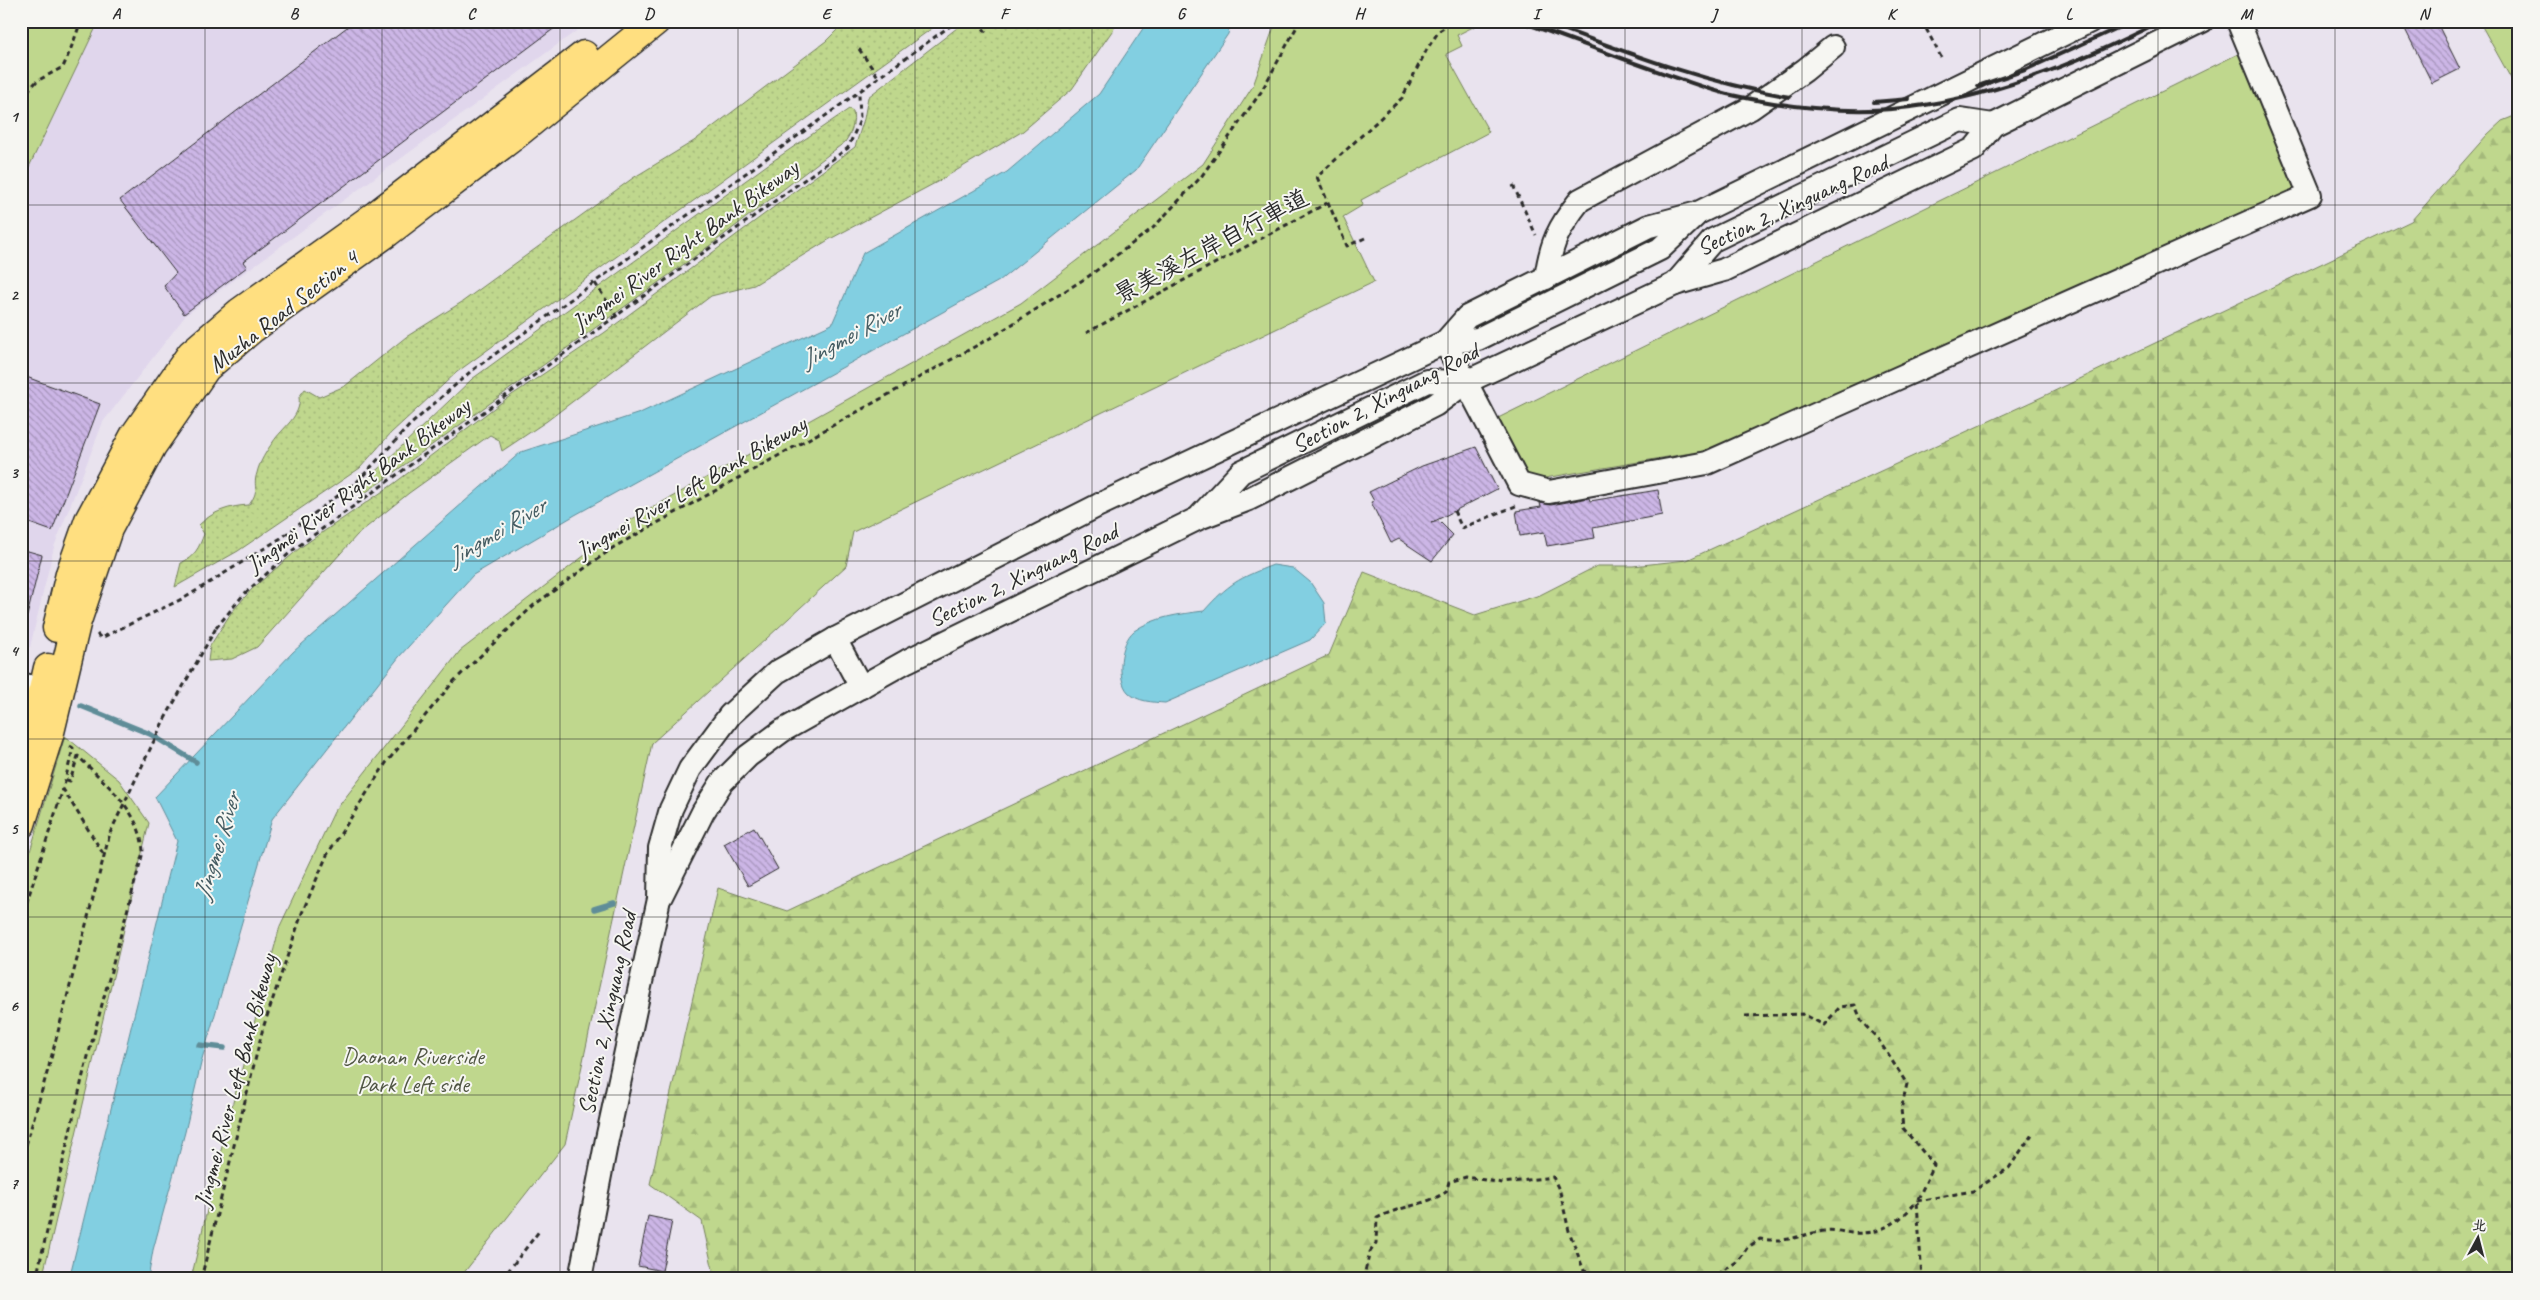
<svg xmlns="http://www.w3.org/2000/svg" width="2540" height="1300" font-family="Caveat,'LXGW WenKai TC',sans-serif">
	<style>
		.built { fill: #e0d6ec }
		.grass { fill: url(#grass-dots); stroke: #75815c }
		.forest { fill: url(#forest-firs); stroke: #75815c }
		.park { fill: #bfd78d; stroke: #75815c }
		.water { fill: #82cfe1; stroke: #5f8d98 }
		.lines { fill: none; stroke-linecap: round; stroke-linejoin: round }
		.stream { stroke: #5f8d98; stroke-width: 5.5 }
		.building { fill: url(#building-back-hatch); stroke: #2b2b2b }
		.minor-casing { stroke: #2b2b2b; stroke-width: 26 }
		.major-casing { stroke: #2b2b2b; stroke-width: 31 }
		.path { stroke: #2b2b2b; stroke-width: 3; stroke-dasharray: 5 4; stroke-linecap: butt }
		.minor { stroke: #f6f6f2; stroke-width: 22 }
		.major { stroke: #ffdf80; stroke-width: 28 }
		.rail { stroke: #2b2b2b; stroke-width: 4 }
		.path-bridge { stroke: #2b2b2b; stroke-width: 3; stroke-dasharray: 5 4; stroke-linecap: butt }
		.grid { fill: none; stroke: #2b2b2b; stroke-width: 1; stroke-opacity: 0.55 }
		.labels { text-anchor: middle; stroke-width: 4; stroke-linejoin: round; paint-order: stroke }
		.street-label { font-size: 24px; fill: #2b2b2b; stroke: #f6f6f2 }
		.park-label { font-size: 24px; fill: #505644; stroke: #f6f6f2 }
		.water-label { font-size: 25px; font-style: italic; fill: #455c62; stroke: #f6f6f2 }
		.neatline { fill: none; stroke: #2b2b2b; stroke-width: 2 }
		.grid-label { font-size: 16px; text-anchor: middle; font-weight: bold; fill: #2b2b2b }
	</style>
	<defs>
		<pattern id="grass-dots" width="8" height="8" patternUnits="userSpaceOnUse" patternTransform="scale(1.25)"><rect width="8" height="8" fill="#bfd78d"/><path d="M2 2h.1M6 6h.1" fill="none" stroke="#a4b97a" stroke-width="1.8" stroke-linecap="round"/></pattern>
		<pattern id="forest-firs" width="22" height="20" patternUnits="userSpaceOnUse" patternTransform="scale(1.25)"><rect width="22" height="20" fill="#bfd78d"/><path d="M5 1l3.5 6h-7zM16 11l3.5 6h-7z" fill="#a4b97a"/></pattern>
		<pattern id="building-back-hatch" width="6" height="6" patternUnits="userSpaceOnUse" patternTransform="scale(1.25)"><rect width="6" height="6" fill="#ccb6e6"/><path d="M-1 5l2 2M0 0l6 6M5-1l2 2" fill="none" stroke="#a694bb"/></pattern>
	</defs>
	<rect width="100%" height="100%" fill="#e9e3ee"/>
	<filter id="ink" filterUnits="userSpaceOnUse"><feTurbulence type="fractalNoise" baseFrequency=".02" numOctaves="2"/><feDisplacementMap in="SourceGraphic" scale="10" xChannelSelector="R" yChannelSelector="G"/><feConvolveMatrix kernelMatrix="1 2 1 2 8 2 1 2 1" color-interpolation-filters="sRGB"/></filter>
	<g filter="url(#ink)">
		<polygon class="built" points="99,21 590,21 186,315 103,422 54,547 30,647 21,645 21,169 27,171"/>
		<g class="grass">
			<path d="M846,21H942L457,372L391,433L360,468L238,551L175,587L181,563C195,556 199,548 204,534L199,525C213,511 230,506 249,505C261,488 252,488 257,473C259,463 267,450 273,442C282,428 302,416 299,397L305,389L319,397L345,386L406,337L462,302L633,178L694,141L826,41Z"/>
			<polygon points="966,21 1119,21 1072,89 1023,131 937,182 830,239 754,285 711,296 547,421 502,451 499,440 490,435 409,493 357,535 257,647 232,659 208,661 210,646 231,613 252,589 301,547 392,485 506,399 604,333 855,147 864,119 868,97"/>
			<path d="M849,109L853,111C855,123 852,132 845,142L712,244L365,493L360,486L472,379L767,165Z"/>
		</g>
		<polygon class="forest" points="2517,115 2519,1061 2516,1086 2519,1096 2519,1279 715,1279 702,1221 650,1184 718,888 787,911 1329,655 1364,572 1475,615 1540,595 1597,566 1633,566 1687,560 2044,396 2411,221 2487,135 2502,121"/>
		<g class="park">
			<polygon points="21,21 99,21 27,171 21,169"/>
			<polygon points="1276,21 1485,21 1457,35 1462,46 1446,54 1489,132 1361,200 1363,205 1343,217 1374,282 853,532 846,566 652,743 565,1144 459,1279 191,1279 227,1125 280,926 334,812 460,651 632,519 1021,303 1203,164 1253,86"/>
			<polygon points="2479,21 2519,21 2519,93"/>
			<polygon points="2242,52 2301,187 2272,207 1714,449 1539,479 1518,470 1494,420"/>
			<polygon points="65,736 119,780 149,823 42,1279 21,1279 21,881"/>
		</g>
		<g class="water">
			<polygon points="1148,21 1231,21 1228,34 1136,170 999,281 575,515 473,575 399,657 272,819 202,1059 185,1132 153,1250 148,1279 69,1279 177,841 155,797 293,652 521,452 640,413 832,324 863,253 1007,172 1099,94"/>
			<path d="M1273,565L1293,568L1310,582L1324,603L1326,623L1310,640L1165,703C1153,702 1137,702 1128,692C1116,679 1120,642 1134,631C1154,617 1180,614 1204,611C1228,584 1239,578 1273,565Z"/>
		</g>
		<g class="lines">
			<g class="stream">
				<polyline points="81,706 150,734 196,762"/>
				<polyline points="594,909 614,903"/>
				<polyline points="199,1045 224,1048"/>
			</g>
		</g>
		<g class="building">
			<polygon points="355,21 564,21 243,262 247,267 184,314 164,286 176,273 120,200"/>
			<polygon points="2401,21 2436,21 2460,69 2432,83"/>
			<polygon points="21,375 100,404 52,531 21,520"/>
			<polygon points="1476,447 1497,489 1431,523 1439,521 1453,535 1432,561 1399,539 1391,543 1371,502 1374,501 1369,492 1422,466"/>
			<polygon points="1658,490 1662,515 1593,528 1595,538 1547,546 1544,532 1520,536 1516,511 1541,507 1540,503 1551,505 1589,498 1590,501"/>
			<polygon points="21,549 42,555 27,616 21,615"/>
			<polygon points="754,827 778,869 748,886 724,844"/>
			<polygon points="648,1216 672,1221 662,1271 638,1266"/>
		</g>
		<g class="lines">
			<g class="minor-casing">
				<g id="minor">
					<path d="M1546,278C1551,243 1558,228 1580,200L1751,108L1805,70L1833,47"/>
					<polyline points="1675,284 1713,240 1960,120 1993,125"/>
					<polyline points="1445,342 1519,484 1549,492 1707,463 2310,195 2238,21"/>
					<polyline points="1445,342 1478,339 1660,249 1695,216"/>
					<polyline points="1201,515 1241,472 1427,381 1466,382"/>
					<polyline points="835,639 861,687"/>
					<polyline points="21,684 59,694"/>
					<polyline points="661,896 703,812 722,782 748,756 782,731 907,661 1199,518 1249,499 1435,405 1466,382 1675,284 1724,270 1974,149 1993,125 2202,21"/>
					<polyline points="580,1279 607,1139 659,899 660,848 671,809 690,769 730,715 777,672 835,639 1099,505 1445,342 1467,317 1649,226 1698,213 2090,21"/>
				</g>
			</g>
			<g class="major-casing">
				<g id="major">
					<polyline points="57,628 70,574 89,520 134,436 191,354 240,312 376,215 584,55"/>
					<polyline points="21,752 43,690 48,668"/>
					<polyline points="21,824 50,732 76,624 108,529 152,446 206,368 253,328 388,232 514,136 656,21"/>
				</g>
			</g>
			<g class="path">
				<polyline points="978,21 988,35"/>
				<polyline points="1922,21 1941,57"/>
				<polyline points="2513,21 2511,25 2519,38"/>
				<polyline points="21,23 27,21"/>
				<polyline points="859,49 879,78"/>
				<path d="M21,98L37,81L63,67C66,61 81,24 80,21"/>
				<polyline points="1513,185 1536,235"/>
				<polyline points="1365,238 1347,246 1317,177 1402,98 1427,49 1439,31 1455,21"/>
				<polyline points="595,283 617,317"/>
				<polyline points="1086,333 1327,203"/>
				<polyline points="1454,511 1462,528 1518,505"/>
				<polyline points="216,628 244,594 293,550 848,148 860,120 859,94"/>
				<polyline points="97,634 101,638 186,597 281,538 358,481 410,425 470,372 957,21"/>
				<polyline points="70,746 73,748 63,789 104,855"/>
				<polyline points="21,920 63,789"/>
				<polyline points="1745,1016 1803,1014 1824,1025 1840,1007 1855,1005 1862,1022 1878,1039 1907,1084 1901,1109 1903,1128 1934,1165 1917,1201 1922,1279"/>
				<polyline points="21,1162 49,1066 110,833"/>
				<path d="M36,1279L83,1075L143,852C141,810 106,785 78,756L70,781L64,779"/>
				<polyline points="201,1279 263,1028 302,913 327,855 386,763 454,681 534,605 614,547 992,337 1089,276 1153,228 1201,177 1261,92 1300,21"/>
				<polyline points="502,1279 540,1230"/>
				<path d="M1363,1279L1370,1252L1376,1243L1377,1218C1400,1206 1424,1206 1446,1192L1449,1182L1466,1177L1503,1183L1553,1177L1560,1192L1569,1231L1584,1271L1621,1279"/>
				<path d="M1700,1279L1720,1273L1738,1261L1747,1248L1760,1239C1790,1243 1798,1235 1824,1231C1833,1229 1843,1232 1851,1233C1880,1235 1899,1223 1917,1201L1973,1191L2009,1168L2033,1133"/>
			</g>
			<use href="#minor" class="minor"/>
			<use href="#major" class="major"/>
			<g class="rail">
				<path d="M1519,21C1573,40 1626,61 1680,79C1695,84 1711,90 1727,94C1780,106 1838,113 1892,109C1986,101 2078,63 2161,21"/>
				<path d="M1542,21C1623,51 1704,83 1790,97"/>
				<polyline points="1978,86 2025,70 2133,21"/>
				<polyline points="1874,102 1909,99"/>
			</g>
			<polyline class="path-bridge" points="110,833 163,722 216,628"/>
		</g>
	</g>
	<path class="grid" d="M205,21V1279M382,21V1279M560,21V1279M738,21V1279M915,21V1279M1092,21V1279M1270,21V1279M1448,21V1279M1625,21V1279M1802,21V1279M1980,21V1279M2158,21V1279M2335,21V1279M21,205H2519M21,383H2519M21,561H2519M21,739H2519M21,917H2519M21,1095H2519"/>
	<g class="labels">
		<g class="street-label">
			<text transform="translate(1792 205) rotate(-25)" y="8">Section 2, Xinguang Road</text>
			<text transform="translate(685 245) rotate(-36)" y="8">Jingmei River Right Bank Bikeway</text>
			<text transform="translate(1211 246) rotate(-28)" y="8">景美溪左岸自行車道</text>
			<text transform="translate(283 311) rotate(-38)" y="8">Muzha Road Section 4</text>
			<text transform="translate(1385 398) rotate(-28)" y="8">Section 2, Xinguang Road</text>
			<text transform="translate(358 485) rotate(-37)" y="8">Jingmei River Right Bank Bikeway</text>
			<text transform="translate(691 487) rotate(-30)" y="8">Jingmei River Left Bank Bikeway</text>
			<text transform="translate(1023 575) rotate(-26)" y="8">Section 2, Xinguang Road</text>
			<text transform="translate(607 1013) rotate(-78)" y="8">Section 2, Xinguang Road</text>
			<text transform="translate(235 1081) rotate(-75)" y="8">Jingmei River Left Bank Bikeway</text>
		</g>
		<g class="park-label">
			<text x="413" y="1064">Daonan Riverside<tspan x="413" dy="28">Park Left side</tspan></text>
		</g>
		<g class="water-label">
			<text transform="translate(850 334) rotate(-29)" y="9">Jingmei River</text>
			<text transform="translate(496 531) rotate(-31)" y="9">Jingmei River</text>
			<text transform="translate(216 846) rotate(-73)" y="9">Jingmei River</text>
		</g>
	</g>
	<rect width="2540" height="1300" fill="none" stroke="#f6f6f2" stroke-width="55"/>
	<g transform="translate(2478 1238) rotate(7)" stroke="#f6f6f2" stroke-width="4" paint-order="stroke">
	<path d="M0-4L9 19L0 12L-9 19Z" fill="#2b2b2b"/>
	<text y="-8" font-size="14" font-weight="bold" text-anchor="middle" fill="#2b2b2b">北</text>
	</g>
	<rect x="28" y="28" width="2484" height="1244" class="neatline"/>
	<g class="grid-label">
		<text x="116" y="19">A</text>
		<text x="294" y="19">B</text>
		<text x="471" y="19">C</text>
		<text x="649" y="19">D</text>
		<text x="826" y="19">E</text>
		<text x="1004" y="19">F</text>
		<text x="1181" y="19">G</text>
		<text x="1359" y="19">H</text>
		<text x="1536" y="19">I</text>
		<text x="1714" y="19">J</text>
		<text x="1891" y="19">K</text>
		<text x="2069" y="19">L</text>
		<text x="2246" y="19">M</text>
		<text x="2424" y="19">N</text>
		<text x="14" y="122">1</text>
		<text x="14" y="300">2</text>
		<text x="14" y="478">3</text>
		<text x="14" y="656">4</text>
		<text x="14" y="834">5</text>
		<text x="14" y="1011">6</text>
		<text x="14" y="1189">7</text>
	</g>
</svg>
